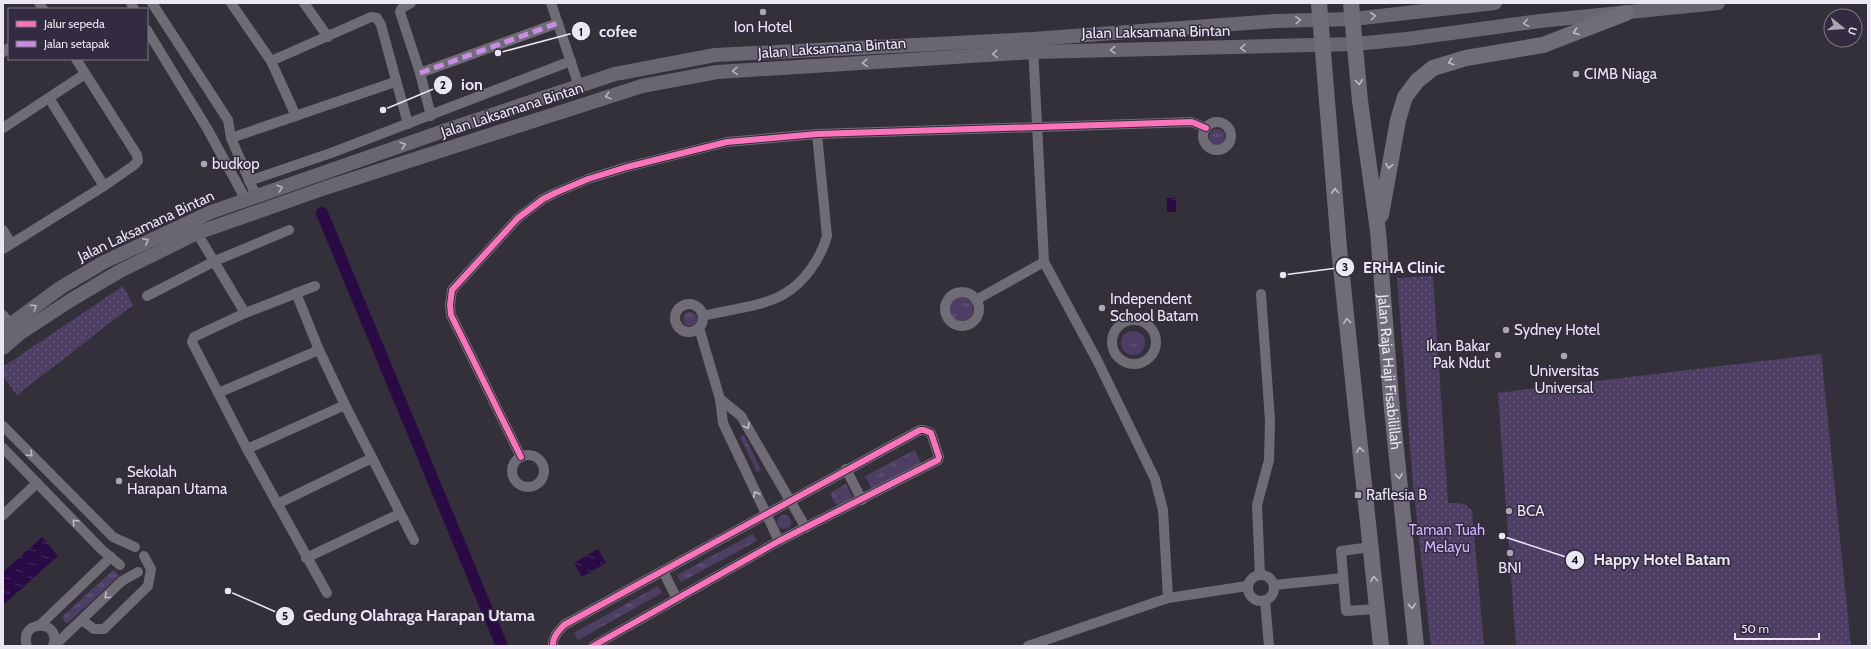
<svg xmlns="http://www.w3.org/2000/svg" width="1871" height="649" font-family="Cabin,sans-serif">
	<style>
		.grass { fill: url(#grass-tufts) }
		.park { fill: url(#park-dots) }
		.water { fill: url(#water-ripples) }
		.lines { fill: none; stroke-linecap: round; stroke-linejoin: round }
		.canal { stroke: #290a44; stroke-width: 12 }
		.street { stroke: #706c76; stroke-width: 10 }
		.secondary { stroke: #6a6671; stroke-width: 14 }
		.primary { stroke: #716c79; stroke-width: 16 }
		.quiet { stroke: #ca8be6; stroke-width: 5; stroke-dasharray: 10 5; stroke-linecap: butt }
		.cycleway-casing { stroke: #332b3f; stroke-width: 8 }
		.cycleway { stroke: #fb73b8; stroke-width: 6 }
		.oneway { stroke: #b7b3bf }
		.oneway2 { stroke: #c0bbc8 }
		.oneway3 { stroke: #c0bbc7 }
		.poi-dot { fill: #aba6b2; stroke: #332b3f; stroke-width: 1.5 }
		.labels { text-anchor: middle; stroke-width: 3; stroke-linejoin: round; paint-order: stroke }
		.poi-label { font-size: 15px; fill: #ebe6f3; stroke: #332b3f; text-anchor: start }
		.street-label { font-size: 15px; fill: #ebe6f3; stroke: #332b3f }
		.park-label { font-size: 15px; fill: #d2b2fe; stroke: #332b3f }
		.leader { fill: none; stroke: #ebe6f3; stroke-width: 1.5 }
		.callout-dot { fill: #ebe6f3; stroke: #332b3f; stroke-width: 1.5 }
		.mark-label { font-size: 12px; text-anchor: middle; font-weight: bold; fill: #111 }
		.callout-label { font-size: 16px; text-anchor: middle; font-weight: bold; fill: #ebe6f3; stroke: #332b3f; stroke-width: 3; stroke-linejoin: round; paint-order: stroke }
	</style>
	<defs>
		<pattern id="grass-tufts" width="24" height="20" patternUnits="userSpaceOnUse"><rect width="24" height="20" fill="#4e3e64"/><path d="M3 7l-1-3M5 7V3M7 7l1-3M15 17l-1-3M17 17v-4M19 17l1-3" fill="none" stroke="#685a7b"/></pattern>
		<pattern id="park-dots" width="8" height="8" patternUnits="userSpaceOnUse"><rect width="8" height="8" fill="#4e3e64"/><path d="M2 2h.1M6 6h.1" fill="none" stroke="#685a7b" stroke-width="1.8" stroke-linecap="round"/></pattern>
		<pattern id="water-ripples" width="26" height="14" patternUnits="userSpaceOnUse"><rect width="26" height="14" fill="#290a44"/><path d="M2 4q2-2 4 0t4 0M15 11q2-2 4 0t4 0" fill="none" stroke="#482e5f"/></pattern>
	</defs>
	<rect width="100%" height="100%" fill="#34303a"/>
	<g class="grass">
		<circle cx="1217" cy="137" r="8"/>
		<circle cx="961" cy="309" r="12"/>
		<circle cx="690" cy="319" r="7"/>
		<circle cx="1133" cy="343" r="12"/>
		<polygon points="744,435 761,470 757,472 740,437"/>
		<polygon points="915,450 921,463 872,489 865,476"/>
		<polygon points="846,484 853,498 837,507 830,493"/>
		<circle cx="784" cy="522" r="7"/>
		<polygon points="753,534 757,541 681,582 677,575"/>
		<polygon points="113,570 116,571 119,576 68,623 64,622 63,616"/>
		<polygon points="658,586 662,593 578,640 574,633"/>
	</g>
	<g class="park">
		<path d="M1433,276L1448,503C1459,503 1465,502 1472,511L1484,646H1431L1413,485L1397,278Z"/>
		<polygon points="123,286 133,305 17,395 3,377 3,367"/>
		<polygon points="1821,354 1851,646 1516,646 1498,393"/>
	</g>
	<g class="water">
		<rect x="1167" y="198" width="9" height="14"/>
		<polygon points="42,537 58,556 3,605 3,572"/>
		<polygon points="598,549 606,563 582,577 574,563"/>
	</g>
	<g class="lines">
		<polyline class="canal" points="322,213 502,646"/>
		<g class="street">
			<polyline points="39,3 43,9"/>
			<polyline points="131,3 134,9"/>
			<polyline points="152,3 228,120 231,138 256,196"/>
			<polyline points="231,3 271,61 296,116"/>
			<polyline points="304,3 328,37"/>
			<polyline points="411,3 402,8 400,12 420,73 431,116"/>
			<polyline points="551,3 579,86"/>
			<polyline points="147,30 208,130 246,200"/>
			<polyline points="1033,46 1044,262 1097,360 1155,479 1163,510 1168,598"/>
			<polyline points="3,52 9,48"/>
			<polyline points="271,61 371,17 377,18 381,25 408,124"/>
			<polyline points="420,73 558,23"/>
			<polyline points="49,98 104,186"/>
			<circle cx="1217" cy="136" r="14"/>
			<polyline points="3,128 85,74"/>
			<polyline points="231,138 395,82"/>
			<polyline points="249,181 331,153 571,61"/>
			<polyline points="3,230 11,243"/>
			<polyline points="197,233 245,313"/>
			<polyline points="3,249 104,186 133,166 138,161 137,155 76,59"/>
			<polyline points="315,286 245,313 194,337 192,342 247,449 327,593"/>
			<circle cx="962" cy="309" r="17"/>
			<polyline points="296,293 319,350 345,405 414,540"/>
			<polyline points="147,296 215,261 289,230"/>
			<polyline points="976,300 1044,262"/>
			<circle cx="689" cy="318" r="14"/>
			<polyline points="3,315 10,324"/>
			<path d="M703,316C726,310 765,306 784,294C804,283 821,258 827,236L817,134"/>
			<circle cx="1134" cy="342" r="22"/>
			<polyline points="699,328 720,399 723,423 779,541"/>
			<polyline points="218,393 319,350"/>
			<polyline points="720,399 741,416 806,528"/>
			<polyline points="3,426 113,537 135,547"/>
			<polyline points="3,448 102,550 120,565"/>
			<polyline points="247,449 345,405"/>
			<circle cx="528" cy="471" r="16"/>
			<polyline points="521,457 451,315 450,305 452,290 518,218 543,199 555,193 588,179 627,167 727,142 817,134 1192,122 1206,128"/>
			<polyline points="846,469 862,500"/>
			<polyline points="277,504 372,458"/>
			<polyline points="3,515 37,483"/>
			<polyline points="1371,547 1341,551 1346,611 1377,609"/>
			<polyline points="306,558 399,514"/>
			<polyline points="663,571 677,599"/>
			<circle cx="1261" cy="588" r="13"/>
			<polyline points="1260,575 1257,505 1269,460 1270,421 1261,294"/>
			<polyline points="1274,585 1343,578"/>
			<polyline points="1265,600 1269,646"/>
			<polyline points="82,620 94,629 104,629 148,586 151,569 144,556"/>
			<polyline points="40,625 111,557"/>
			<path d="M27,646C18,619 63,619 53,646"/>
			<polyline points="54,646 122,581 138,572"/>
			<path d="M553,646C552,637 559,631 564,625L920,430H924L931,433L939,457L938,460L779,541L593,646"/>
			<polyline points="1028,646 1168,598 1247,586"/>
		</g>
		<g class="secondary">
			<polyline points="3,330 60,288 104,262 211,212 455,127 615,74 715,55 1033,39 1276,21 1353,19 1495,3"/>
			<polyline points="3,348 19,334 71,300 120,271 197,233 325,188 642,86 717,72 1034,52 1355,44 1407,39 1540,21 1718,3"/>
		</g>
		<g class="primary">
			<polyline points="1319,3 1339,248 1381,646"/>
			<path id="s1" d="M1351,3L1360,101L1378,231L1391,399L1416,646"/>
			<polyline points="1381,215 1398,120 1405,97 1417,81 1433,68 1466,58 1543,45 1626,13"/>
		</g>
		<polyline class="quiet" points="420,73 558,23"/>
		<g class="cycleway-casing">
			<g id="cycleway">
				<polyline points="521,457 451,315 450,305 452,290 518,218 543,199 555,193 588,179 627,167 727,142 817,134 1192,122 1206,128"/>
				<path d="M553,646C552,637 559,631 564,625L920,430H924L931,433L939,457L938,460L779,541L593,646"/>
			</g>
		</g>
		<use href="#cycleway" class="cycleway"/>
	</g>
	<defs><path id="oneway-chevron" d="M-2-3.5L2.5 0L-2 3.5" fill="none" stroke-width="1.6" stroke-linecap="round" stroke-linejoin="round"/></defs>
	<g class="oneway">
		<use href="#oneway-chevron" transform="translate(1373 16) rotate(-6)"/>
		<use href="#oneway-chevron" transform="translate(1298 20) rotate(-3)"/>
		<use href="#oneway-chevron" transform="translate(1526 23) rotate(172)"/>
		<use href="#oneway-chevron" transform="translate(1243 48) rotate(179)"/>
		<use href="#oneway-chevron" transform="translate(1113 50) rotate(179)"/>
		<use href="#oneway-chevron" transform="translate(995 54) rotate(176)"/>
		<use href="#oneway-chevron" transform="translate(865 63) rotate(176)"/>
		<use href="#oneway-chevron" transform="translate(735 71) rotate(176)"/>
		<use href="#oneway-chevron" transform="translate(608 96) rotate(162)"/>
		<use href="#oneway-chevron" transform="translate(403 145) rotate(-19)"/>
		<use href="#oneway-chevron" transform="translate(280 188) rotate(-19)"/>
		<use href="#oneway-chevron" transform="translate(146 241) rotate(-26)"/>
		<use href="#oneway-chevron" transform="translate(34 307) rotate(-36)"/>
	</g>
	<g class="oneway2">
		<use href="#oneway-chevron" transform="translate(1576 32) rotate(159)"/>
		<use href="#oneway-chevron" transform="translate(1451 62) rotate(162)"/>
		<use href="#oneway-chevron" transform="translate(1359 82) rotate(85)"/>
		<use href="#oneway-chevron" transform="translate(1389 166) rotate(100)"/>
		<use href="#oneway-chevron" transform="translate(1335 191) rotate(-94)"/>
		<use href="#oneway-chevron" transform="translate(1347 321) rotate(-96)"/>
		<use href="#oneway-chevron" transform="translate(1360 450) rotate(-97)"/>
		<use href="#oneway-chevron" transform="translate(1399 476) rotate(84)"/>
		<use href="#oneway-chevron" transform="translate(1374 579) rotate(-95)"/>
		<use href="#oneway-chevron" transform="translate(1412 606) rotate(84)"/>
	</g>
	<g class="oneway3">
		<use href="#oneway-chevron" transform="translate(747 426) rotate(60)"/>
		<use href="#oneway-chevron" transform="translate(30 454) rotate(45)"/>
		<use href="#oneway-chevron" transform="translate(756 494) rotate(-115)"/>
		<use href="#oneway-chevron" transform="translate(75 522) rotate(-134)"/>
		<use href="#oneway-chevron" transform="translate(107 596) rotate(137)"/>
	</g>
	<g class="poi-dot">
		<circle cx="763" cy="12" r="4"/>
		<circle cx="1576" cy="74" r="4"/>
		<circle cx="204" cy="164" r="4"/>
		<circle cx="1102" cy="308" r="4"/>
		<circle cx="1506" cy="330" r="4"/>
		<circle cx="1498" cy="355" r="4"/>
		<circle cx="1564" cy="356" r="4"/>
		<circle cx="119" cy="481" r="4"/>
		<rect x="1354" y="491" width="8" height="8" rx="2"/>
		<circle cx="1509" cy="511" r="4"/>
		<circle cx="1510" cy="553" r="4"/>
	</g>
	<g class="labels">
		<g class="poi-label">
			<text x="763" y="32" text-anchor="middle">Ion Hotel</text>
			<text x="1584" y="79">CIMB Niaga</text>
			<text x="212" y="169">budkop</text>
			<text x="1110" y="304">Independent<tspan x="1110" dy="17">School Batam</tspan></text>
			<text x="1514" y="335">Sydney Hotel</text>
			<text x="1490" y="351" text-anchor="end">Ikan Bakar<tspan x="1490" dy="17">Pak Ndut</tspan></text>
			<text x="1564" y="376" text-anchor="middle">Universitas<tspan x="1564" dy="17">Universal</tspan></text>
			<text x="127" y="477">Sekolah<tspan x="127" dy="17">Harapan Utama</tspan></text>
			<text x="1366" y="500">Raflesia B</text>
			<text x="1517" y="516">BCA</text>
			<text x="1510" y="573" text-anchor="middle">BNI</text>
		</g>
		<g class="street-label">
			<text transform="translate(1156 32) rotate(-1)" y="5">Jalan Laksamana Bintan</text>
			<text transform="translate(832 48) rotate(-4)" y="5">Jalan Laksamana Bintan</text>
			<text transform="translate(512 110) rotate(-18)" y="5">Jalan Laksamana Bintan</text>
			<text transform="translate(146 226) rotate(-25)" y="5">Jalan Laksamana Bintan</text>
			<text dy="5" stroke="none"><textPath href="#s1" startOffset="371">Jalan Raja Haji Fisabilillah</textPath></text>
		</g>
		<g class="park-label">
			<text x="1447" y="535">Taman Tuah<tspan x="1447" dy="17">Melayu</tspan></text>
		</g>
	</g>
	<path class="leader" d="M498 53L581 31M383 110L443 85M1283 275L1345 267M1502 536L1575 560M228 591L285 616"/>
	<g class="callout-dot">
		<circle cx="498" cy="53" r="4"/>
		<circle cx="383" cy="110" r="4"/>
		<circle cx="1283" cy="275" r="4"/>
		<circle cx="1502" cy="536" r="4"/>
		<circle cx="228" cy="591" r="4"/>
		<circle cx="581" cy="31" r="10"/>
		<circle cx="443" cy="85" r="10"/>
		<circle cx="1345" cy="267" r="10"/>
		<circle cx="1575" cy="560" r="10"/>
		<circle cx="285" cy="616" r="10"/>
	</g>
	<g class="mark-label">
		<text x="581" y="36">1</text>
		<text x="443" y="89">2</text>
		<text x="1345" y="271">3</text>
		<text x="1575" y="564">4</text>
		<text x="285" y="620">5</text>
	</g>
	<g class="callout-label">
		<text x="618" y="37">cofee</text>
		<text x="472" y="90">ion</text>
		<text x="1404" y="273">ERHA Clinic</text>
		<text x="1662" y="565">Happy Hotel Batam</text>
		<text x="419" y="621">Gedung Olahraga Harapan Utama</text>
	</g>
	<rect width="1871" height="649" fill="none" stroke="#ebe6f3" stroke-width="8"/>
	<rect x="8" y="8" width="140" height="52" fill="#332b3f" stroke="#7d7687"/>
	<rect x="16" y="21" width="20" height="6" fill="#fb73b8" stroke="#7d7687"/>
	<text x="44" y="28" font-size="12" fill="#ebe6f3">Jalur sepeda</text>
	<rect x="16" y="41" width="20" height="6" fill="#ca8be6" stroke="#7d7687"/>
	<text x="44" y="48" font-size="12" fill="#ebe6f3">Jalan setapak</text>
	<g transform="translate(1843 28) rotate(107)"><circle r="19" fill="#332b3f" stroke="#7d7687"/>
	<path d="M0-3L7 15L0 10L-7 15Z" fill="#aba6b2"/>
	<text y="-6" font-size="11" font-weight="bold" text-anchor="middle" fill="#ebe6f3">U</text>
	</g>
	<path d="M1735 633v6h84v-6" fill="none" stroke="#ebe6f3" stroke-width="2"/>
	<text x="1741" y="633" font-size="12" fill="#ebe6f3" stroke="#332b3f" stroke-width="3" paint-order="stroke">50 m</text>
</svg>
